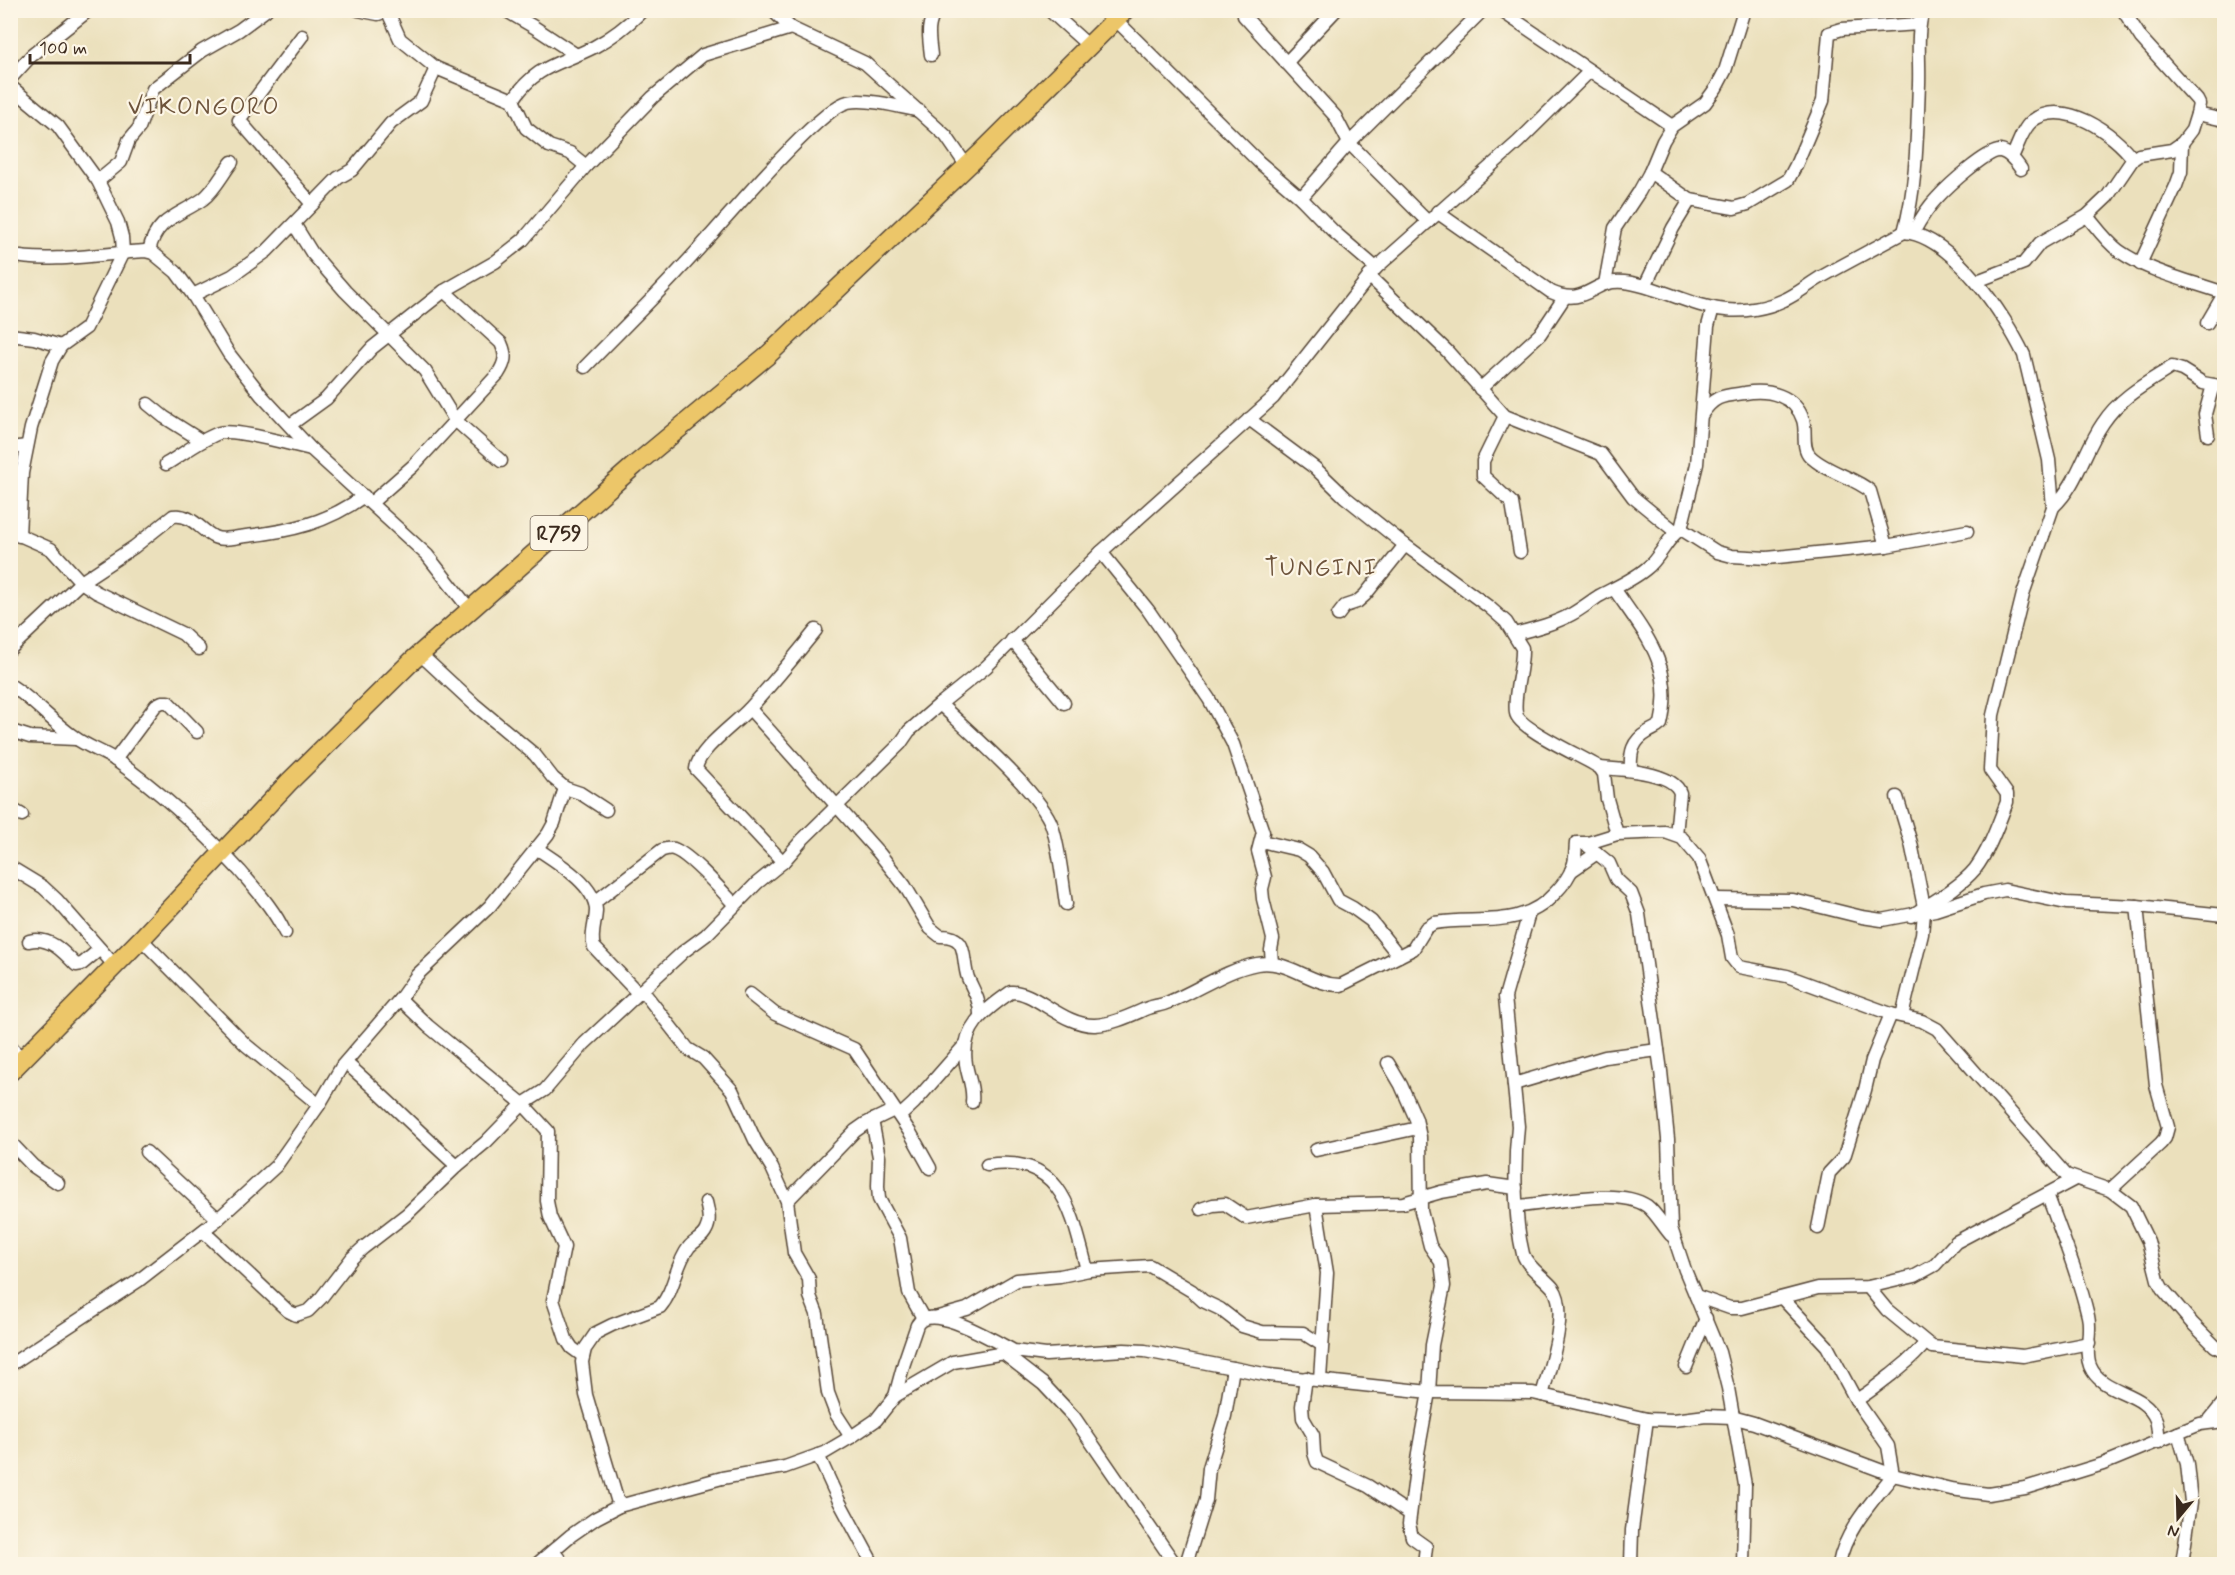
<svg xmlns="http://www.w3.org/2000/svg" width="2235" height="1575" font-family="Mynerve,sans-serif">
	<style>
		.lines { fill: none; stroke-linecap: round; stroke-linejoin: round }
		.minor-casing { stroke: #554536; stroke-width: 15 }
		.primary-casing { stroke: #554536; stroke-width: 21 }
		.minor { stroke: #fff; stroke-width: 12 }
		.primary { stroke: #ecc669; stroke-width: 18 }
		.labels { text-anchor: middle; stroke-width: 4.5; stroke-linejoin: round; paint-order: stroke }
		.shield { fill: #fcf5e5; stroke: #75675a; stroke-width: 1.5 }
		.shield-label { font-size: 20px; font-weight: bold; fill: #3b2a1e }
		.quarter-label { font-size: 24px; letter-spacing: 1.5px; fill: #6d533b; stroke: #fcf5e5 }
	</style>
	<rect width="100%" height="100%" fill="#fcf5e5"/>
	<filter id="ink" filterUnits="userSpaceOnUse"><feTurbulence type="fractalNoise" baseFrequency=".0167" numOctaves="2"/><feDisplacementMap in="SourceGraphic" scale="12" xChannelSelector="R" yChannelSelector="G"/><feConvolveMatrix kernelMatrix="1 2 1 2 8 2 1 2 1" color-interpolation-filters="sRGB"/></filter>
	<filter id="wash" filterUnits="userSpaceOnUse"><feTurbulence type="fractalNoise" baseFrequency=".008" numOctaves="4" result="noise"/><feDisplacementMap in="SourceGraphic" scale="24" xChannelSelector="R" yChannelSelector="G"/><feGaussianBlur stdDeviation="1.35" result="paint"/><feColorMatrix in="noise" values="0 0 0 0 0 0 0 0 0 0 0 0 0 0 0 0 0 1.4 0 .05"/><feComposite in="paint" operator="in"/></filter>
	<g filter="url(#wash)">
		<rect width="100%" height="100%" fill="#ebe0bc"/>
	</g>
	<g filter="url(#ink)">
		<g class="lines">
			<g class="minor-casing">
				<g id="minor">
					<polyline points="358,10 378,14 389,10"/>
					<polyline points="505,10 534,27 575,54"/>
					<polyline points="772,10 791,28 865,63 946,136 966,165"/>
					<polyline points="1049,10 1089,46"/>
					<polyline points="1500,10 1672,126"/>
					<polyline points="388,12 400,39 436,68 513,100 526,128 549,146 570,153 586,166"/>
					<polyline points="1244,16 1335,116 1349,143 1428,222"/>
					<polyline points="1116,20 1259,162 1301,198 1333,231 1376,268"/>
					<polyline points="302,36 239,120 312,204"/>
					<path d="M931,55C929,37 926,26 936,10"/>
					<polyline points="1286,63 1336,10"/>
					<polyline points="10,79 31,56 89,10"/>
					<polyline points="10,86 58,126 98,181 118,222 122,237 123,252 86,328 61,346 52,361 31,428 22,473 19,536"/>
					<path d="M513,100C537,64 559,65 594,47C611,38 629,24 643,10"/>
					<polyline points="2197,114 2224,120"/>
					<path d="M2012,157C2018,146 2022,129 2032,121C2063,97 2114,133 2133,159"/>
					<polyline points="1650,172 1690,200 1734,208 1748,204 1788,180 1796,165 1823,101 1829,33 1842,29 1919,24"/>
					<polyline points="98,181 121,162 129,140 139,128 153,89 202,51 239,30 266,10"/>
					<polyline points="1301,198 1349,143 1483,10"/>
					<path d="M1437,212L1551,292C1587,308 1593,278 1624,282C1659,286 1691,307 1726,310C1744,312 1767,308 1784,300C1798,294 1810,283 1823,276C1850,261 1877,247 1904,232C1952,236 2005,315 2024,355L2049,460L2053,507L2023,594L1993,715L1990,770L2007,794V802C1998,824 1990,849 1975,869C1959,888 1932,902 1911,916"/>
					<path d="M2087,216C2097,228 2106,241 2119,251C2149,272 2190,281 2224,293"/>
					<polyline points="294,224 312,253 345,291 425,371 455,420 501,461"/>
					<path d="M1904,232C1917,186 1917,132 1919,84C1920,59 1916,34 1923,10"/>
					<path d="M1913,233C1920,220 1927,208 1937,198C1947,187 1987,150 2000,151C2009,152 2016,162 2021,169"/>
					<path d="M149,251C156,218 179,216 203,199C215,190 223,173 232,162"/>
					<path d="M10,255C48,264 106,253 145,251L153,253L176,272L193,295L229,354L262,396L311,449L427,555L471,611"/>
					<polyline points="2140,264 2176,186 2181,172 2182,143"/>
					<polyline points="1369,276 1447,351 1505,416 1601,454 1633,497 1676,532"/>
					<polyline points="1977,281 2024,263 2040,243 2087,216 2107,197 2133,159 2139,155 2172,150 2182,143 2192,130 2197,114 2199,104 2197,100 2141,38 2123,10"/>
					<polyline points="1605,284 1615,228 1639,192 1650,172 1663,141 1672,126 1705,103 1716,88 1725,71 1744,10"/>
					<polyline points="1645,286 1673,228 1690,200"/>
					<polyline points="193,295 232,276 267,251 338,178 352,170 391,123 421,101 436,68"/>
					<polyline points="2207,323 2224,294"/>
					<polyline points="10,335 34,338 61,346"/>
					<path d="M585,367C618,333 652,300 684,265C711,237 819,107 848,102C867,98 901,107 920,111"/>
					<polyline points="1480,389 1540,334 1564,298"/>
					<polyline points="148,404 164,417 202,441"/>
					<path d="M1702,414C1715,395 1723,396 1745,393C1768,389 1795,395 1803,420C1807,431 1801,447 1810,456C1826,472 1856,478 1870,491L1886,546"/>
					<polyline points="1505,416 1483,461 1483,476 1512,503 1520,552"/>
					<path d="M1249,419L1315,468L1345,497L1405,545L1489,607L1506,622L1522,648C1523,669 1513,693 1516,713C1518,729 1584,757 1600,768L1604,774L1607,799L1617,834"/>
					<polyline points="290,425 326,399 372,348 444,291 495,262 523,240 586,166 653,97 703,55 791,28"/>
					<polyline points="2208,435 2205,414 2213,385"/>
					<polyline points="10,448 27,446"/>
					<path d="M166,464C183,454 200,440 219,433C233,428 293,445 311,449"/>
					<path d="M371,503L413,466L498,374C505,363 507,356 501,343L444,291"/>
					<path d="M2053,507C2078,484 2084,450 2103,423C2120,397 2147,383 2172,367L2182,370L2203,383L2224,387"/>
					<polyline points="1681,529 1697,464 1708,326 1713,308"/>
					<polyline points="10,531 51,549 81,582 96,592 183,634 199,649"/>
					<polyline points="1101,552 1148,610 1181,658 1209,699 1233,744 1263,832 1258,851 1265,877 1262,889 1263,899 1273,939 1271,950 1272,963"/>
					<path d="M1615,590C1645,634 1675,666 1661,724C1657,728 1653,729 1648,732C1632,741 1630,753 1631,770"/>
					<polyline points="1338,615 1345,606 1357,602 1365,595 1405,545"/>
					<path d="M1514,634C1533,629 1554,624 1572,614C1581,609 1590,602 1599,596C1616,587 1633,580 1647,568C1660,558 1669,535 1681,529L1717,552L1732,556L1767,558L1886,546L1967,531"/>
					<polyline points="1012,640 1064,703"/>
					<path d="M10,649L81,582L134,547L173,516C191,513 200,530 214,537C222,541 237,537 246,536C291,531 327,523 364,496"/>
					<polyline points="420,654 474,704 535,755 553,778 565,788 580,793 606,810"/>
					<path d="M10,685C34,700 51,721 74,737C86,746 101,751 114,759C160,791 202,830 240,871C257,891 274,909 285,933"/>
					<path d="M940,704C967,730 1041,793 1052,826C1060,851 1062,878 1066,904"/>
					<path d="M750,709L879,853L905,886L930,928L940,936C970,935 961,959 968,978C973,990 980,1000 980,1014"/>
					<polyline points="11,731 30,737 76,739"/>
					<polyline points="115,760 156,705 162,702 168,702 197,732"/>
					<path d="M1600,768C1619,769 1674,772 1680,793L1676,835"/>
					<polyline points="1897,797 1911,843 1924,907"/>
					<polyline points="10,808 22,815"/>
					<polyline points="1261,841 1299,850 1309,856 1323,872 1338,900 1353,908 1371,921 1399,956"/>
					<path d="M536,848C555,861 595,884 596,910C596,922 590,935 594,947L638,993"/>
					<path d="M783,862L696,769C698,749 737,723 750,708C773,683 795,656 816,630"/>
					<polyline points="10,867 43,887 57,900 115,966"/>
					<polyline points="1571,871 1597,853"/>
					<polyline points="1715,899 1793,900 1862,917 1882,920 1935,910 1984,894 2005,890 2066,903 2137,906 2224,915"/>
					<path d="M595,902L662,850C667,849 671,847 676,850C692,857 722,891 735,905"/>
					<path d="M1529,913L1505,997L1518,1126C1514,1163 1514,1218 1523,1254C1527,1267 1544,1277 1553,1288C1570,1310 1549,1370 1542,1395"/>
					<polyline points="141,939 246,1045 319,1105"/>
					<path d="M29,941C49,936 63,951 76,965L82,964L100,949"/>
					<polyline points="642,990 688,1049 703,1058 732,1090 755,1140 772,1168 787,1201 794,1253 809,1279 810,1296 817,1314 828,1393 836,1414 851,1437"/>
					<polyline points="750,994 775,1014 854,1049 911,1134 930,1168"/>
					<polyline points="400,999 428,1026 523,1104 548,1131 547,1201 550,1217 564,1247 553,1300 566,1339 572,1348 583,1356"/>
					<polyline points="1902,1016 1922,934 1924,913"/>
					<polyline points="10,1047 23,1059"/>
					<path d="M346,1063C384,1096 419,1132 457,1166"/>
					<polyline points="1388,1063 1401,1085 1416,1119 1420,1137 1421,1211 1430,1246 1441,1262 1444,1286 1432,1345 1429,1392 1418,1453 1409,1524 1412,1537 1426,1547 1424,1564"/>
					<polyline points="1514,1084 1605,1057 1658,1050"/>
					<path d="M972,1102C974,1087 968,1078 966,1064C960,1028 985,1010 1011,992C1034,990 1063,1026 1095,1025C1112,1024 1127,1017 1143,1010C1151,1006 1160,1006 1169,1002C1199,990 1225,970 1257,964C1287,958 1312,986 1341,985L1413,949L1426,928L1434,923C1477,916 1522,930 1555,893C1562,886 1570,875 1573,866C1576,859 1575,851 1576,843H1587"/>
					<polyline points="900,1116 914,1103 965,1045"/>
					<polyline points="872,1120 879,1157 878,1186 879,1199 900,1238 909,1293 923,1318"/>
					<polyline points="10,1142 33,1166 58,1183"/>
					<polyline points="1316,1150 1418,1128"/>
					<polyline points="146,1152 218,1219"/>
					<path d="M987,1165C1061,1154 1071,1209 1086,1266L1089,1270L1150,1266L1192,1291L1203,1301L1220,1309L1242,1326L1262,1332L1303,1333L1322,1345"/>
					<polyline points="2110,1190 2161,1143 2165,1138 2168,1127 2156,1085 2137,906"/>
					<path d="M2047,1194C2062,1235 2078,1274 2088,1316C2092,1332 2084,1351 2090,1366C2102,1395 2145,1390 2156,1420C2158,1426 2158,1435 2159,1442"/>
					<polyline points="787,1201 855,1131 865,1124 894,1110"/>
					<polyline points="1316,1205 1327,1273 1320,1379"/>
					<path d="M1517,1206C1551,1204 1618,1186 1647,1206C1656,1213 1663,1226 1671,1235"/>
					<polyline points="1201,1209 1213,1205 1225,1204 1246,1218 1316,1205 1403,1203 1441,1192 1487,1184 1516,1188"/>
					<polyline points="1818,1228 1829,1173 1844,1157 1865,1090 1872,1060 1891,1014"/>
					<polyline points="203,1231 288,1311 296,1315 308,1311 321,1298 352,1258 363,1248 407,1214 457,1166 486,1142 523,1104 545,1090 584,1044 683,952 706,935 757,883 783,862 803,839 900,744 909,731 940,704 986,667 1101,552 1273,398 1376,268 1518,142 1590,71"/>
					<polyline points="1868,1287 1887,1310 1932,1347 2023,1356 2089,1343"/>
					<polyline points="1696,1296 1730,1308 1742,1308 1818,1288 1868,1287 1915,1276 1935,1265 1956,1242 2075,1179"/>
					<path d="M1782,1298L1827,1346L1856,1400L1888,1446L1893,1475C1873,1501 1845,1530 1839,1564"/>
					<polyline points="938,1317 967,1309 1017,1280 1060,1276 1089,1270"/>
					<polyline points="1003,1353 1043,1384 1074,1417 1175,1564"/>
					<polyline points="10,1365 138,1281 218,1219 276,1166 319,1105 342,1066 400,999 417,975 490,906 548,834 554,823 565,788"/>
					<polyline points="1686,1367 1706,1318"/>
					<polyline points="1306,1378 1302,1406 1303,1418 1313,1435 1314,1453 1317,1462 1368,1486 1410,1514"/>
					<polyline points="895,1396 953,1362 1010,1352"/>
					<path d="M1856,1400C1869,1393 1879,1384 1891,1375C1904,1364 1915,1357 1925,1343"/>
					<polyline points="2208,1422 2224,1402"/>
					<polyline points="2178,1433 2187,1464 2191,1502 2182,1564"/>
					<polyline points="818,1455 839,1501 873,1564"/>
					<path d="M619,1506L586,1395L582,1362L585,1349L596,1333L612,1325L660,1307C675,1290 675,1265 689,1247C694,1241 703,1238 706,1230C711,1221 708,1211 706,1202"/>
					<polyline points="553,1551 563,1564"/>
					<path d="M537,1564L570,1536L596,1518L619,1506L722,1478L785,1467L824,1453L851,1437L876,1420L895,1396L904,1363L917,1325C930,1301 996,1342 1014,1351L1046,1355L1124,1350L1145,1351L1269,1375L1429,1392L1533,1393L1647,1419L1674,1420L1706,1416L1732,1417L1754,1423L1893,1475L1951,1489L1988,1494L2025,1488L2103,1464L2200,1424L2224,1421"/>
					<polyline points="1186,1564 1206,1500 1209,1468 1225,1416 1233,1368"/>
					<polyline points="1631,1564 1632,1530 1647,1419"/>
					<polyline points="1743,1564 1745,1485 1728,1388 1719,1352 1685,1270 1671,1228 1668,1139 1661,1071 1639,914 1631,893 1616,879 1609,863 1588,846 1588,843 1617,834 1665,832 1682,838 1699,858 1728,935 1732,958 1739,967 1787,976 1891,1014 1922,1021 1937,1029 2066,1175 2110,1190 2131,1206 2148,1241 2158,1280 2162,1288 2192,1323 2215,1346 2224,1351"/>
				</g>
			</g>
			<g class="primary-casing">
				<polyline id="primary" points="10,1072 141,939 289,782 412,661 635,465 769,354 983,151 1125,10"/>
			</g>
			<use href="#minor" class="minor"/>
			<use href="#primary" class="primary"/>
		</g>
	</g>
	<g class="labels">
		<rect class="shield" x="530.5" y="516" width="57" height="34" rx="4.5"/>
		<g class="shield-label">
			<text x="559" y="540">R759</text>
		</g>
		<g class="quarter-label">
			<text x="204" y="114">VIKONGORO</text>
			<text x="1321" y="575">TUNGINI</text>
		</g>
	</g>
	<rect width="2235" height="1575" fill="none" stroke="#fcf5e5" stroke-width="36"/>
	<g transform="translate(2178 1518) rotate(199)" stroke="#fcf5e5" stroke-width="4.5" paint-order="stroke">
	<path d="M0-4.5L10 22L0 15L-10 22Z" fill="#3b2a1e"/>
	<text y="-9" font-size="16" font-weight="bold" text-anchor="middle" fill="#3b2a1e">N</text>
	</g>
	<path d="M30 54v9h160v-9" fill="none" stroke="#3b2a1e" stroke-width="3"/>
	<text x="39" y="54" font-size="18" fill="#3b2a1e" stroke="#fcf5e5" stroke-width="4.5" paint-order="stroke">100 m</text>
</svg>
